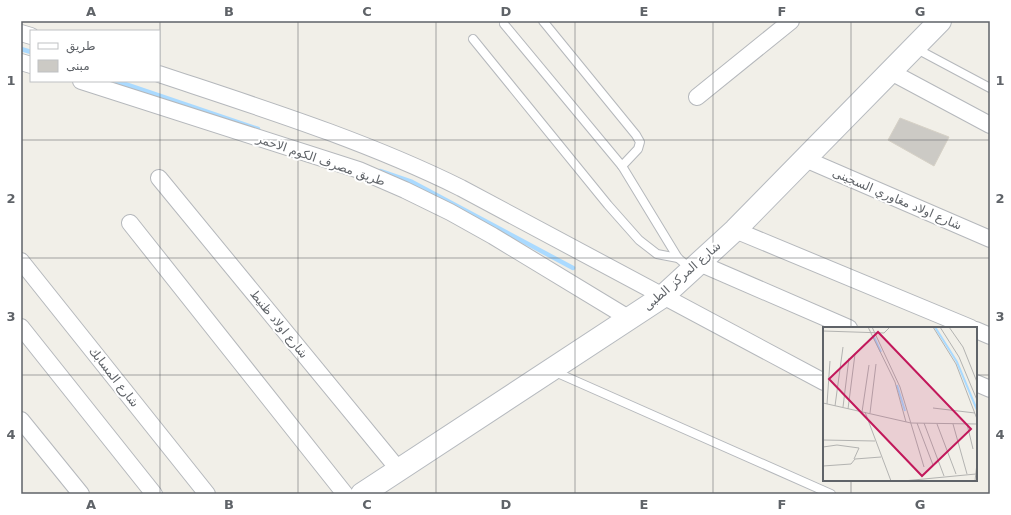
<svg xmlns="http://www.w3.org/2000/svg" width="1011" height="515" font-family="'DejaVu Sans',Cairo,sans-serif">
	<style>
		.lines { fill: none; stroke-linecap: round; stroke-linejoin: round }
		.stream { stroke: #aadaff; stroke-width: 4.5 }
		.building { fill: #cccac5; stroke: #d6d1c6 }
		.lane-casing { stroke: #b5b8bc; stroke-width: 10 }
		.street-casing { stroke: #b5b8bc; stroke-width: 18 }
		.secondary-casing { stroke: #b6babf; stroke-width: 24 }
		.lane { stroke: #fff; stroke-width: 8 }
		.street { stroke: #fff; stroke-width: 16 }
		.secondary { stroke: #fff; stroke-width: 22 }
		.grid { fill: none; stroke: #5f6368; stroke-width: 1; stroke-opacity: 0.55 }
		.labels { text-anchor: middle; stroke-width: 4; stroke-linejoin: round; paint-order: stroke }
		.street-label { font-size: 12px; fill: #5f6368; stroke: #fff }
		.inset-river { fill: none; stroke: #aadaff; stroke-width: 2 }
		.inset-road { fill: none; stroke: #b3b3b1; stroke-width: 1 }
		.view { fill: #c2185b; fill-opacity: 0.15; stroke: #c2185b; stroke-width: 2 }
		.inset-edge { fill: none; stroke: #5f6368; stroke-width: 2 }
		.neatline { fill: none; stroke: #5f6368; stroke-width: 1.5 }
		.grid-label { font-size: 13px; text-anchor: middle; font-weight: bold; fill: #5f6368 }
	</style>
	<rect width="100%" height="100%" fill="#f1efe8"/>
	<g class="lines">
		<g class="stream">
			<polyline points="21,49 31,52"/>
			<polyline points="116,81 258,129"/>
			<polyline points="380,171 412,182 573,268"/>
		</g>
	</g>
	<polygon class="building" points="900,118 949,137 934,166 888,140"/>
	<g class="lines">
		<g class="lane-casing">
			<g id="lane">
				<polyline points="543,21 636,135 640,142 638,149 622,166"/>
				<polyline points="504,24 622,166 678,258 691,269"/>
				<polyline points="473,39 608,205 639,240 657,254 678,258"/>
				<polyline points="915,48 990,88"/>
				<polyline points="553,371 831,494"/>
			</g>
		</g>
		<g class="street-casing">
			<g id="street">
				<polyline points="21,33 31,36"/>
				<polyline points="21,62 31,65"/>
				<polyline points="891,72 990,125"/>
				<path d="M159,74C261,108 364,140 461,188L824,382"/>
				<polyline points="81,81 359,170 405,190 450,212 493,236 630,319"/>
				<polyline points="697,97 791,21"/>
				<polyline points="805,159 990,239"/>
				<polyline points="159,178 399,470"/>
				<polyline points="130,223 345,494"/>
				<polyline points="735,230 971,328"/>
				<polyline points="21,261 207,494"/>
				<polyline points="699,263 849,328"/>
				<polyline points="21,327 154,494"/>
				<polyline points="976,330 990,336"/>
				<polyline points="976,383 990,389"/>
				<polyline points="21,420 81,494"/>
			</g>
		</g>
		<g class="secondary-casing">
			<polyline id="secondary" points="362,494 662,297 735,230 940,21"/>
		</g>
		<use href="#lane" class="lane"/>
		<use href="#street" class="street"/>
		<use href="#secondary" class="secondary"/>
	</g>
	<path class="grid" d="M160,21V494M298,21V494M436,21V494M575,21V494M713,21V494M851,21V328M21,140H990M21,258H990M21,375H824M976,375H990M851,480V494"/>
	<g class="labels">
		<g class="street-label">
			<text transform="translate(321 160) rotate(19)" y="4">طريق مصرف الكوم الاحمر</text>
			<text transform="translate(897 199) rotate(23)" y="4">شارع اولاد مغاوري السجينى</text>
			<text transform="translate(682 276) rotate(-41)" y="4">شارع المركز الطبى</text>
			<text transform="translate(279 324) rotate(51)" y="4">شارع اولاد ظنيط</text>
			<text transform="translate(114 377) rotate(52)" y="4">شارع المسابك</text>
		</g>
	</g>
	<g transform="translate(823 327)">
		<rect width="154" height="154" fill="#f1efe8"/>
		<path class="inset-river" d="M112,0L134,35L154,83M51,10L58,25M74,58L82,84"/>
		<path class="inset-road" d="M45,0L72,55L83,95M49,0L77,60L101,140M110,0L133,37L154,92M117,0L136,30L154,73M126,0L140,20L154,55M0,4L61,6L67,0M0,76L88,96L154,97M4,77L7,34M12,79L20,20M20,80L26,31M110,81L152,86M25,82L32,27M39,85L46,38M42,85L68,154M47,86L53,37M94,96L110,138M101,96L121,149M114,97L133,147M130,97L144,147M144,97L150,122M0,113L52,114M0,120L14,118L36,121L31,132M0,139L28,137L32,132L58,130M80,154L153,147M152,154L154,136"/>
		<path class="view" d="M55,5L148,102L99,149L6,52Z"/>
		<rect width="154" height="154" class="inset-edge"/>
	</g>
	<rect width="1011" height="515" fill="none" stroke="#ffffff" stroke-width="44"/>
	<rect x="30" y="30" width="130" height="52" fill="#ffffff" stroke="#bfc1c3"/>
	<rect x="38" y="43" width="20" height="6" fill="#ffffff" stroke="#bfc1c3"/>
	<text x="66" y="50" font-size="12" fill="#5f6368">طريق</text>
	<rect x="38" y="60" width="20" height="12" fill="#cccac5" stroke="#bfc1c3"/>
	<text x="66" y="70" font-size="12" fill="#5f6368">مبنى</text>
	<rect x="22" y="22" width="967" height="471" class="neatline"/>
	<g class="grid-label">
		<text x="91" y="16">A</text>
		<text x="229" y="16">B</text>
		<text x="367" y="16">C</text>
		<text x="506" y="16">D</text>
		<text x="644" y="16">E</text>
		<text x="782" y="16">F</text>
		<text x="920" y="16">G</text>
		<text x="11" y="85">1</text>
		<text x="1000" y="85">1</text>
		<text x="11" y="203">2</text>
		<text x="1000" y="203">2</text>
		<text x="11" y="321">3</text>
		<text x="1000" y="321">3</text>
		<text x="11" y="439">4</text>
		<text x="1000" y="439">4</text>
		<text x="91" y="509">A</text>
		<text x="229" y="509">B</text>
		<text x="367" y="509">C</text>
		<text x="506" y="509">D</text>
		<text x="644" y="509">E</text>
		<text x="782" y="509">F</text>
		<text x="920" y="509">G</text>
	</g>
</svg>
